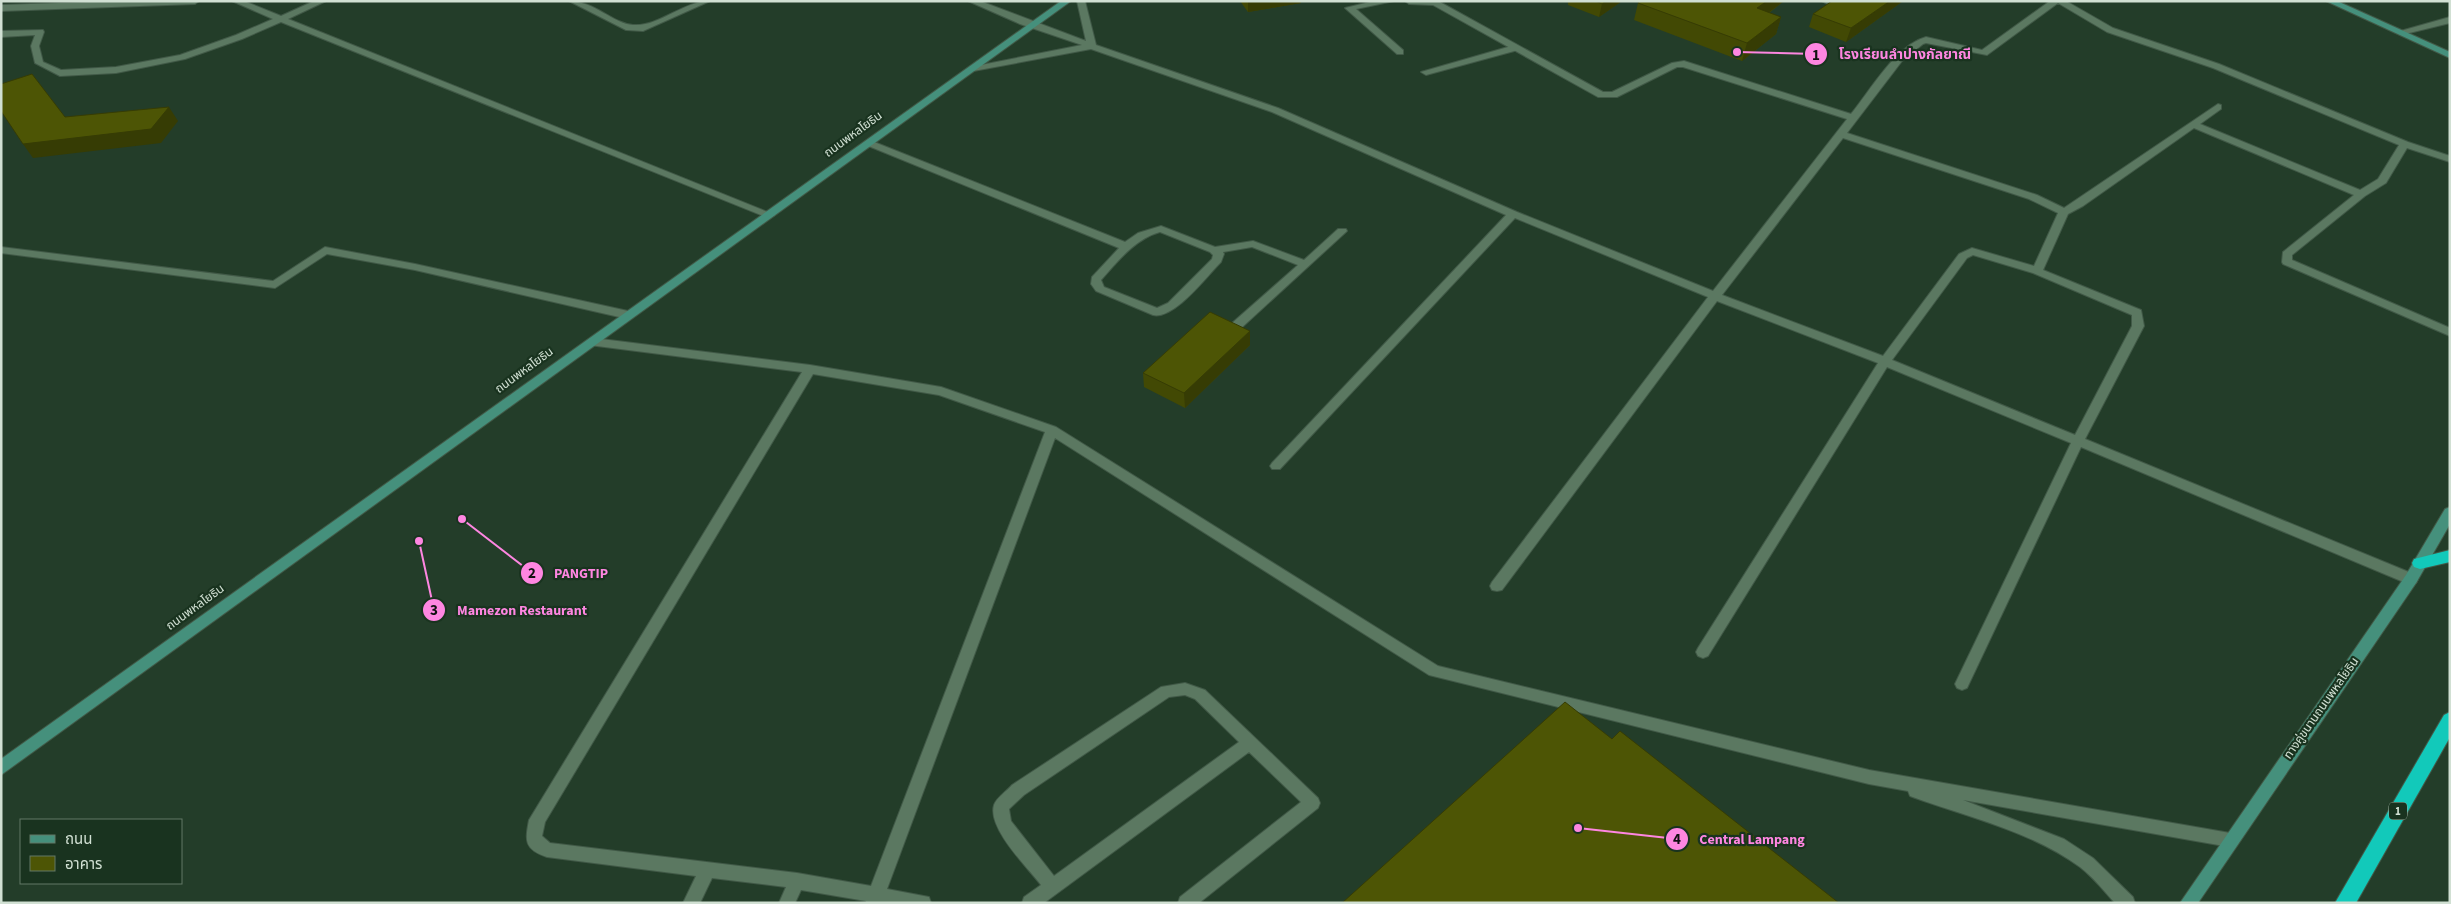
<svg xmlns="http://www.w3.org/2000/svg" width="2451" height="904" font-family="'Source Sans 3','Noto Sans Thai',sans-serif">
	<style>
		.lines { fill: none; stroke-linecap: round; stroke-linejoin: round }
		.lane-casing { stroke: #415947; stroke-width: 2 }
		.street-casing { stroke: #415947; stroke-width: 2 }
		.secondary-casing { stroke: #415947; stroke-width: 2 }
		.highway-casing { stroke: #415947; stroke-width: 2 }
		.lane { fill: #5b7861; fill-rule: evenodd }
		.street { fill: #5b7861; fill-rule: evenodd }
		.secondary { fill: #45907c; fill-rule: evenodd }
		.highway { fill: #12c9ba; fill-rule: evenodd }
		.wall { fill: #424904 }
		.shaded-wall { fill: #363c04 }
		.building { fill: #4d5505; stroke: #363c04 }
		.labels { text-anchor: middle; stroke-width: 4.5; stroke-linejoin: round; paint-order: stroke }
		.shield { fill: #19331f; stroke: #9aac9d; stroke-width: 1 }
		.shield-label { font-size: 11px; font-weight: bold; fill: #d1e0d3 }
		.street-label { font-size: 12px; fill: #d1e0d3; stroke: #19331f }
		.leader { fill: none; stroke: #fe86e1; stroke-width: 2 }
		.callout-dot { fill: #fe86e1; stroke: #19331f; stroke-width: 2 }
		.mark-label { font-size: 15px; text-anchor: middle; font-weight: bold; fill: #111 }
		.callout-label { font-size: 14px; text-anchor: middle; font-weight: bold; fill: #fe86e1; stroke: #19331f; stroke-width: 4.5; stroke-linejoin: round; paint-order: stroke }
	</style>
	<rect width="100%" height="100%" fill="#233d29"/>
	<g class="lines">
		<g class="lane-casing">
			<g id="lane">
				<polygon points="1374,1 1394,1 1356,9 1403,50 1403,54 1397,54 1345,8"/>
				<polygon points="1515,45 1519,48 1518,50 1426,75 1421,72"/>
				<path d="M593,338L810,365L941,387L1056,427L1438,666L1869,770L2230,833L2236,835L2238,840L2236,845L2230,847L1963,800L2064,839L2093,858L2133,897L2135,903H2115C2104,891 2093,877 2080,867C2031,831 1967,817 1910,796L1908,791L1869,784L1429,675L1055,438L887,889L929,897L931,903H865L866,901L801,890L795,903H779L786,887L712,878L700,903H683L696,876L547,857C524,849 525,841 529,820L802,372L589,345L587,342L589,339ZM813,374L939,395L1045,432L871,886L797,873L550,843L542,836L545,822Z"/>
				<path d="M1185,683L1205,690L1318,798L1320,803L1318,808L1199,903H1178L1180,897L1301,802L1249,752L1044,903H1022L1024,897L1041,885C1028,868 987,828 994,805C996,798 1007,791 1012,785L1161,687ZM1185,695L1195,699L1239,742L1054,876L1011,821L1009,809L1024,795L1169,697Z"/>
			</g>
		</g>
		<g class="street-casing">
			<g id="street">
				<polygon points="118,1 199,1 195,4 1,11 1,5"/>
				<polygon points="232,1 244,1 281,16 314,1 326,1 288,19 775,215 770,218 766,217 281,22 242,39 185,59 116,73 60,76 35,63 31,46 35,35 1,37 1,31 43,30 44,32 39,46 43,62 61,70 116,67 180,55 236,35 273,19"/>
				<path d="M569,1C594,1 614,24 633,25C659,27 683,1 710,1L643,31L626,30Z"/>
				<path d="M968,1H980L1086,41L1077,1H1085L1096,45L1278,108L1517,212L1713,291L1847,119L1683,67H1677L1617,97H1598L1433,5L1409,4L1405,1H1438L1603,92H1612L1672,63L1684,61L1851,114C1870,91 1896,45 1926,37L1982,50L2050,1H2066L2113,28L2219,64L2408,142L2450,156V162L2407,148L2386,183L2365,196L2292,255V260L2450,328V336L2283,264L2282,262L2283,252L2354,195L2194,128L2083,206L2068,214L2043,270L2141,310L2144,326L2085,439L2416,575L2418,579L2416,583L2411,584L2406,583L2081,447L1967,688L1962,690L1957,688L1955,684L2071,443L1887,367L1708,656L1703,658L1698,656L1696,652L1698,648L1878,363L1717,301L1502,590L1497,591L1492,590L1490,586L1492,582L1708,297L1515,218L1280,469H1272L1270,466L1272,463L1506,215L1272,112L1091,49L968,72L966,70L971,67L1082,45L1020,24ZM2058,3L2107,32L2213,68L2399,145L2378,179L2360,190L2200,124L2221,109V105L2218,104L2064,208L2037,195L1847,133L1902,61L1923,44L1926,43L1987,55ZM1843,138L2029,199L2058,213L2034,266L1972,248L1959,254L1883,356L1722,295ZM1973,255L2033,273L2132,315V326L2075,435L1892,360L1967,258Z"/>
				<polygon points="1822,1 1841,1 1833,7"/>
				<polygon points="2450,17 2450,23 2401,35 2397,32"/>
				<path d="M869,140L1125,242L1138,233L1161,226L1215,247L1253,241L1304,260L1338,229H1346L1347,231L1239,330L1235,331L1229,327L1231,324L1298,265L1252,247L1223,252L1224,254L1221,262C1207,276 1174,320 1153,315L1096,291L1091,284L1092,277L1119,248L866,145L864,143ZM1160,232L1210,252L1213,255L1212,259L1168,303L1157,308L1104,287L1101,280C1118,261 1135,239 1160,232Z"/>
				<polygon points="1,247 273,281 325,247 415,264 628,311 634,315 628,319 415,270 327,254 275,288 1,253"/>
			</g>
		</g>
		<g class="secondary-casing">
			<g id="secondary">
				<polygon points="1061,1 1071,1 1,775 1,759"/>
				<polygon points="2326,1 2337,1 2450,52 2450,58"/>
				<polygon points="2450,507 2450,524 2416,583 2198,903 2180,903 2406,575 2445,509"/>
			</g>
		</g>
		<g class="highway-casing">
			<g id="highway">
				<polygon points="2450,550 2450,562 2420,569 2414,567 2412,563 2414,559"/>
				<polygon points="2450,712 2450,737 2356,903 2335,903 2444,715"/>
			</g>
		</g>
		<use href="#lane" class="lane"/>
		<use href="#street" class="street"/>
		<use href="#secondary" class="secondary"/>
		<use href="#highway" class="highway"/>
	</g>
	<g class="wall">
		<polygon points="1240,1 1301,1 1301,3 1248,12"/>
		<polygon points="1568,1 1622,1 1599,17 1568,5"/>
		<polygon points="1784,1 1769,13 1781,17 1776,34 1742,61 1634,20 1638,3"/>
		<polygon points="1832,1 1903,1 1846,42 1809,27 1813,14"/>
		<polygon points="1250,331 1250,345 1185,408 1144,387 1143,373"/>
	</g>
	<g class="shaded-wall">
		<polygon points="1248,1 1301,1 1301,3 1248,12"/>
		<polygon points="1606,1 1622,1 1599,17 1602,4"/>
		<polygon points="1767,1 1784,1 1752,25 1757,8"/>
		<polygon points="1890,1 1903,1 1846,42 1851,28"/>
		<polygon points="1781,17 1776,34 1742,61 1747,43"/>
		<polygon points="169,107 178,121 161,143 33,158 23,144"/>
		<polygon points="1250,331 1250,345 1185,408 1184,393"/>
	</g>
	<g class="building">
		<polygon points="1596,1 1606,1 1602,4"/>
		<polygon points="1640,1 1767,1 1757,8 1781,17 1747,43 1638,3"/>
		<polygon points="1832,1 1890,1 1851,28 1813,14"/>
		<polygon points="32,74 65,117 169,107 151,129 23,144 1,111 1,84"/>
		<polygon points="1210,312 1250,331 1184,393 1143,373"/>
		<polygon points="1565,702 1612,739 1620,731 1839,903 1342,903"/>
	</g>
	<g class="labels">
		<rect class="shield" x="2389" y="802.5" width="18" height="17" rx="4"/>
		<g class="shield-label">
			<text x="2398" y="815">1</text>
		</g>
		<g class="street-label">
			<text transform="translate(853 134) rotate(-36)" y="4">ถนนพหลโยธิน</text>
			<text transform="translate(524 370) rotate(-36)" y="4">ถนนพหลโยธิน</text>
			<text transform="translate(195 607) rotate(-36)" y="4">ถนนพหลโยธิน</text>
			<text transform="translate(2321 708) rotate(-55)" y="4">ทางคู่ขนานถนนพหลโยธิน</text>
		</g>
	</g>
	<path class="leader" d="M1737 52L1816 54M462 519L532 573M419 541L434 610M1578 828L1677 839"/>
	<g class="callout-dot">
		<circle cx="1737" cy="52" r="5"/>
		<circle cx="462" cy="519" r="5"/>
		<circle cx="419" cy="541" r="5"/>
		<circle cx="1578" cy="828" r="5"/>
		<circle cx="1816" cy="54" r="12"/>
		<circle cx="532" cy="573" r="12"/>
		<circle cx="434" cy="610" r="12"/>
		<circle cx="1677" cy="839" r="12"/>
	</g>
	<g class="mark-label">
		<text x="1816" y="60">1</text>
		<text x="532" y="578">2</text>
		<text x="434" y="615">3</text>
		<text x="1677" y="844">4</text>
	</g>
	<g class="callout-label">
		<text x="1905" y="59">โรงเรียนลำปางกัลยาณี</text>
		<text x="581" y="578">PANGTIP</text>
		<text x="522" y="615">Mamezon Restaurant</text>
		<text x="1752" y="844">Central Lampang</text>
	</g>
	<rect width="2451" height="904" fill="none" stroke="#d1e0d3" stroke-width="5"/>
	<rect x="20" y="819" width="162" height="65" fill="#19331f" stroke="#637867"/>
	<rect x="30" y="835" width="25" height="8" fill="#45907c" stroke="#637867"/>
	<text x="65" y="844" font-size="15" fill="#d1e0d3">ถนน</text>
	<rect x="30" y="856" width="25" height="15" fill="#4d5505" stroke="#637867"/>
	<text x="65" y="869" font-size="15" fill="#d1e0d3">อาคาร</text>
</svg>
